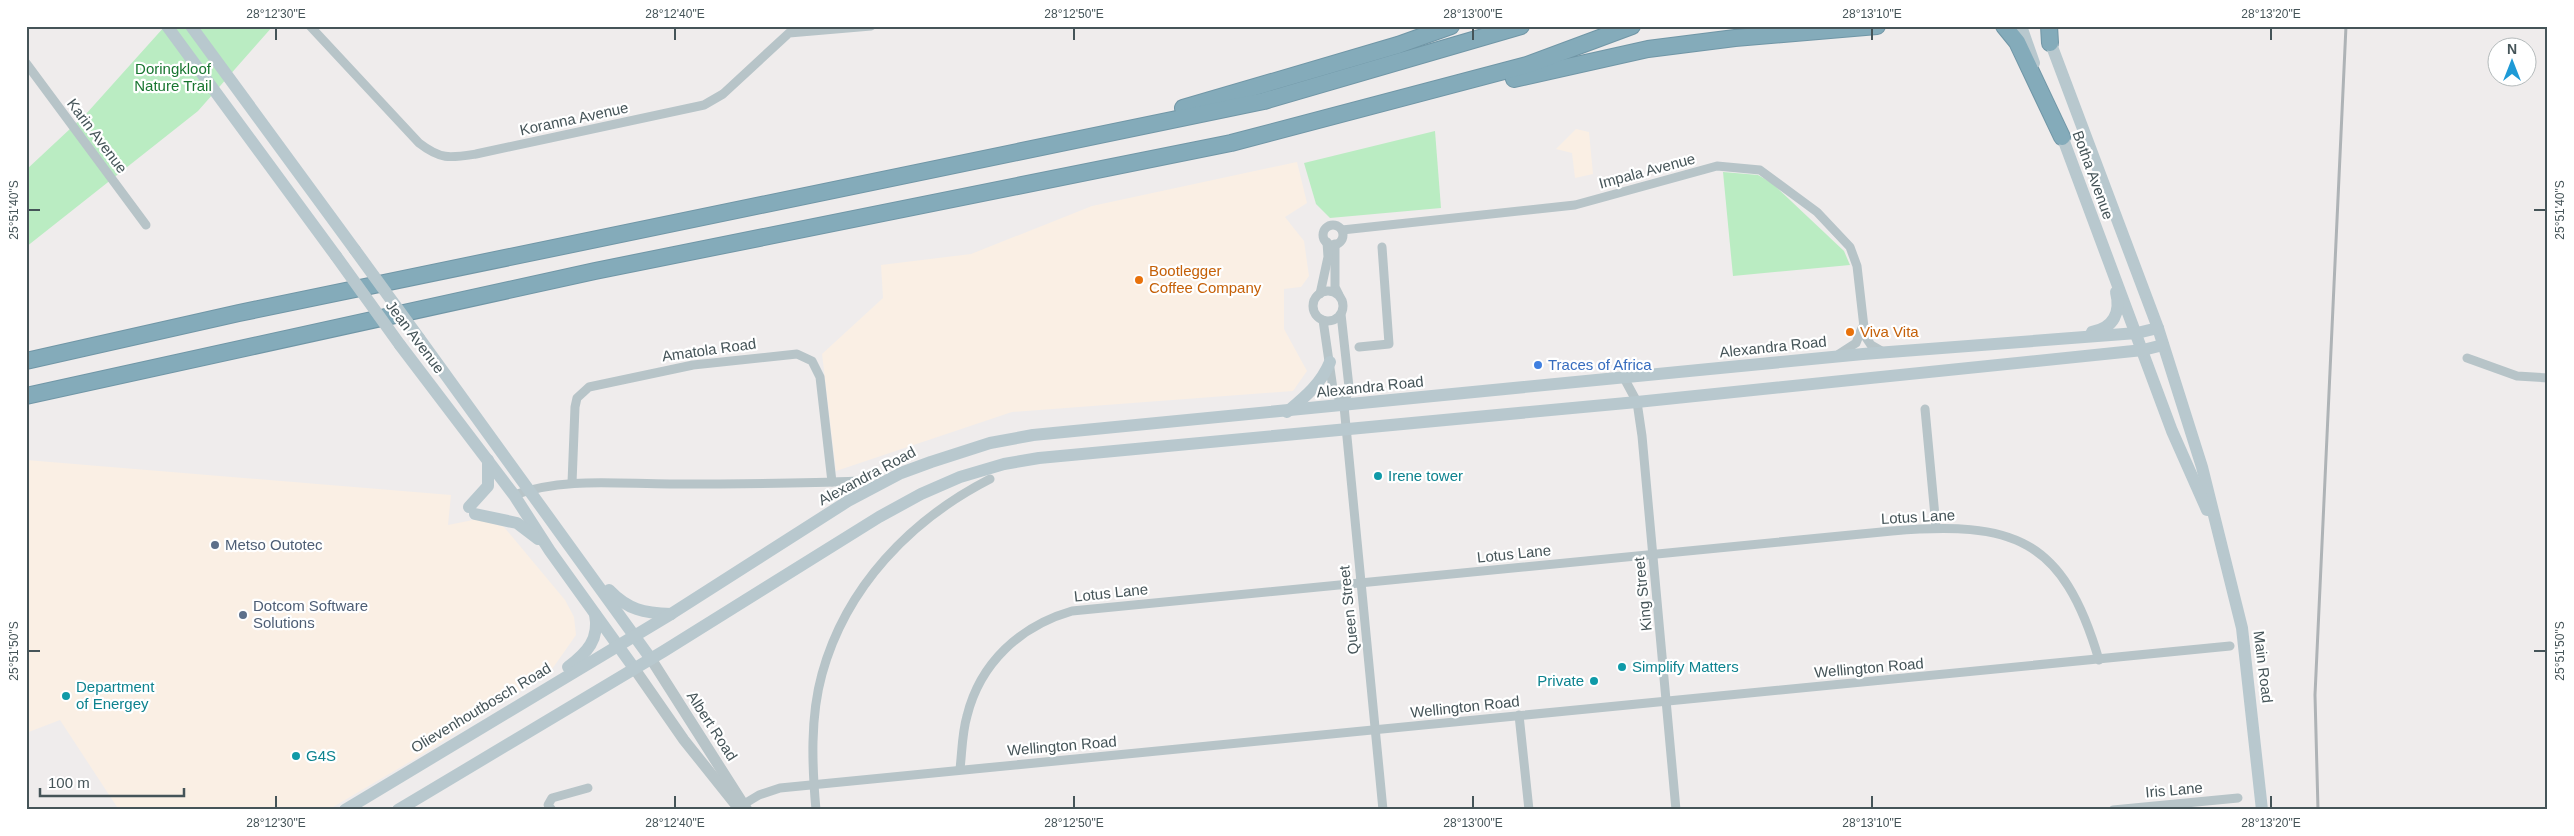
<svg xmlns="http://www.w3.org/2000/svg" width="2574" height="836" font-family="Helvetica,sans-serif">
	<style>
		.commercial { fill: #faefe4 }
		.green { fill: #baecc2 }
		.lines { fill: none; stroke-linecap: round; stroke-linejoin: round }
		.motorway-casing { stroke: #7096a6; stroke-width: 18 }
		.minor { stroke: #b7c4c8; stroke-width: 9 }
		.tertiary { stroke: #b7c4c8; stroke-width: 11 }
		.secondary { stroke: #b8c8ce; stroke-width: 12 }
		.motorway { stroke: #84abba; stroke-width: 16 }
		.rail { stroke: #aeb3b6; stroke-width: 3 }
		.secondary-bridge { stroke: #b8c8ce; stroke-width: 12 }
		.ticks { fill: none; stroke: #455458; stroke-width: 2 }
		.food-dot { fill: #e8710a; stroke: #fff; stroke-width: 2 }
		.shop-dot { fill: #3f7fe0; stroke: #fff; stroke-width: 2 }
		.culture-dot { fill: #0f9aa8; stroke: #fff; stroke-width: 2 }
		.service-dot { fill: #5c6f8a; stroke: #fff; stroke-width: 2 }
		.labels { text-anchor: middle; stroke-width: 4.5; stroke-linejoin: round; paint-order: stroke }
		.park-label { font-size: 15px; fill: #197631; stroke: #fff }
		.street-label { font-size: 15px; fill: #455458; stroke: #fff }
		.food-label { font-size: 15px; fill: #c56008; stroke: #fff; text-anchor: start }
		.shop-label { font-size: 15px; fill: #366cbe; stroke: #fff; text-anchor: start }
		.culture-label { font-size: 15px; fill: #0d838f; stroke: #fff; text-anchor: start }
		.service-label { font-size: 15px; fill: #4e5e75; stroke: #fff; text-anchor: start }
		.neatline { fill: none; stroke: #455458; stroke-width: 2 }
		.ticks-label { font-size: 12px; text-anchor: middle; fill: #455458 }
	</style>
	<rect width="100%" height="100%" fill="#efecec"/>
	<g class="commercial">
		<polygon points="1576,129 1589,132 1593,174 1575,178 1572,153 1556,149"/>
		<polygon points="1297,162 1307,203 1285,217 1304,241 1309,276 1301,287 1284,289 1284,329 1307,371 1293,391 1012,412 836,471 822,354 883,298 881,265 971,254 1092,206"/>
		<polygon points="26,460 451,495 448,525 478,519 504,527 565,600 574,617 576,635 550,672 418,757 328,810 119,810 60,720 26,733"/>
	</g>
	<g class="green">
		<polygon points="165,26 273,26 198,111 26,247 26,170 86,114"/>
		<polygon points="1435,131 1441,208 1330,218 1316,204 1304,163"/>
		<polygon points="1723,172 1758,175 1772,183 1844,251 1850,265 1733,276"/>
	</g>
	<g class="lines">
		<g class="motorway-casing">
			<g id="motorway">
				<polyline points="2004,26 2017,42 2062,137"/>
				<polyline points="2049,26 2050,43"/>
				<polyline points="1514,79 1648,49 1735,38 1877,26"/>
				<polyline points="1183,108 1398,45 1451,26"/>
				<polyline points="26,361 239,313 1264,101 1521,26"/>
				<polyline points="26,396 595,271 1231,143 1527,65 1632,26"/>
			</g>
		</g>
		<g class="minor">
			<path d="M310,26L419,143C441,160 450,158 476,154L704,105L723,94L789,33L871,26"/>
			<polyline points="26,63 146,225"/>
			<circle cx="1333" cy="235" r="10"/>
			<polyline points="1342,230 1575,205 1717,166 1760,170 1817,212 1850,247 1857,266 1865,336 1871,345 1883,352"/>
			<polyline points="1335,244 1335,287 1339,295"/>
			<circle cx="1328" cy="306" r="15"/>
			<polyline points="1320,294 1328,257 1327,242"/>
			<polyline points="1341,314 1349,387 1344,406 1383,810"/>
			<polyline points="1323,320 1333,389 1344,406"/>
			<polyline points="1359,347 1389,344 1382,247"/>
			<polyline points="1839,354 1856,343 1862,328"/>
			<polyline points="2467,358 2517,376 2548,378"/>
			<polyline points="1624,378 1637,402 1642,436 1676,810"/>
			<polyline points="1925,409 1936,527"/>
			<polyline points="572,483 575,407 577,398 589,387 693,365 797,354 812,361 820,377 832,482"/>
			<path d="M514,495C563,477 619,484 670,484C733,484 795,484 858,481"/>
			<polyline points="1519,715 1529,810"/>
			<path d="M960,769C962,752 962,733 967,716C980,663 1020,626 1072,611L1892,531C2013,521 2063,537 2099,660"/>
			<polyline points="739,807 759,795 780,788 2230,646"/>
			<polyline points="552,810 548,805 552,798 588,788"/>
			<path d="M816,810C812,766 810,717 822,674C846,587 910,520 990,479"/>
			<polyline points="2113,810 2238,798"/>
		</g>
		<g class="tertiary">
			<polyline points="651,659 747,810"/>
			<polyline points="634,668 684,740 740,810"/>
		</g>
		<g class="secondary">
			<polyline points="167,26 336,256"/>
			<polyline points="191,26 355,250"/>
			<polyline points="2021,26 2034,63"/>
			<polyline points="2048,36 2158,328 2202,467 2242,628 2262,810"/>
			<polyline points="2059,128 2172,431 2207,510"/>
			<path d="M2092,332C2114,328 2121,312 2116,292"/>
			<polyline points="419,338 651,659"/>
			<polyline points="400,345 514,495 550,551 634,668"/>
			<path d="M1287,412C1305,397 1321,384 1330,362"/>
			<polyline points="469,507 488,486 488,460"/>
			<polyline points="475,514 517,523 538,539"/>
			<path d="M609,590C628,610 644,613 671,614"/>
			<path d="M568,667C587,653 600,639 595,614"/>
			<polyline points="345,810 671,614 848,501 901,473 931,462 990,443 1033,435 1863,354 2137,333 2158,328"/>
			<polyline points="398,810 664,651 879,517 921,494 960,477 1004,464 1039,458 1637,402 2143,350 2163,345"/>
		</g>
		<use href="#motorway" class="motorway"/>
		<polyline class="rail" points="2318,810 2315,695 2346,26"/>
		<g class="secondary-bridge">
			<polyline points="355,250 419,338"/>
			<polyline points="336,256 400,345"/>
		</g>
	</g>
	<path class="ticks" d="M276,28V40M675,28V40M1074,28V40M1473,28V40M1872,28V40M2271,28V40M28,210H40M2534,210H2546M28,651H40M2534,651H2546M276,796V808M675,796V808M1074,796V808M1473,796V808M1872,796V808M2271,796V808"/>
	<g class="food-dot">
		<circle cx="1139" cy="280" r="5"/>
		<circle cx="1850" cy="332" r="5"/>
	</g>
	<circle class="shop-dot" cx="1538" cy="365" r="5"/>
	<g class="culture-dot">
		<circle cx="1378" cy="476" r="5"/>
		<circle cx="1622" cy="667" r="5"/>
		<circle cx="1594" cy="681" r="5"/>
		<circle cx="66" cy="696" r="5"/>
		<circle cx="296" cy="756" r="5"/>
	</g>
	<g class="service-dot">
		<circle cx="215" cy="545" r="5"/>
		<circle cx="243" cy="615" r="5"/>
	</g>
	<g class="labels">
		<g class="park-label">
			<text x="173" y="74">Doringkloof<tspan x="173" dy="17">Nature Trail</tspan></text>
		</g>
		<g class="street-label">
			<text transform="translate(574 119) rotate(-12)" y="5">Koranna Avenue</text>
			<text transform="translate(97 136) rotate(53)" y="5">Karin Avenue</text>
			<text transform="translate(1647 171) rotate(-15)" y="5">Impala Avenue</text>
			<text transform="translate(2093 175) rotate(70)" y="5">Botha Avenue</text>
			<text transform="translate(415 337) rotate(53)" y="5">Jean Avenue</text>
			<text transform="translate(1773 347) rotate(-6)" y="5">Alexandra Road</text>
			<text transform="translate(709 350) rotate(-8)" y="5">Amatola Road</text>
			<text transform="translate(1370 387) rotate(-6)" y="5">Alexandra Road</text>
			<text transform="translate(867 476) rotate(-28)" y="5">Alexandra Road</text>
			<text transform="translate(1918 517) rotate(-3)" y="5">Lotus Lane</text>
			<text transform="translate(1514 554) rotate(-6)" y="5">Lotus Lane</text>
			<text transform="translate(1111 593) rotate(-6)" y="5">Lotus Lane</text>
			<text transform="translate(1643 594) rotate(-96)" y="5">King Street</text>
			<text transform="translate(1349 610) rotate(-96)" y="5">Queen Street</text>
			<text transform="translate(2263 667) rotate(83)" y="5">Main Road</text>
			<text transform="translate(1869 668) rotate(-5)" y="5">Wellington Road</text>
			<text transform="translate(1465 707) rotate(-6)" y="5">Wellington Road</text>
			<text transform="translate(481 708) rotate(-31)" y="5">Olievenhoutbosch Road</text>
			<text transform="translate(712 726) rotate(57)" y="5">Albert Road</text>
			<text transform="translate(1062 746) rotate(-5)" y="5">Wellington Road</text>
			<text transform="translate(2174 790) rotate(-5)" y="5">Iris Lane</text>
		</g>
		<g class="food-label">
			<text x="1149" y="276">Bootlegger<tspan x="1149" dy="17">Coffee Company</tspan></text>
			<text x="1860" y="337">Viva Vita</text>
		</g>
		<g class="shop-label">
			<text x="1548" y="370">Traces of Africa</text>
		</g>
		<g class="culture-label">
			<text x="1388" y="481">Irene tower</text>
			<text x="1632" y="672">Simplify Matters</text>
			<text x="1584" y="686" text-anchor="end">Private</text>
			<text x="76" y="692">Department<tspan x="76" dy="17">of Energey</tspan></text>
			<text x="306" y="761">G4S</text>
		</g>
		<g class="service-label">
			<text x="225" y="550">Metso Outotec</text>
			<text x="253" y="611">Dotcom Software<tspan x="253" dy="17">Solutions</tspan></text>
		</g>
	</g>
	<rect width="2574" height="836" fill="none" stroke="#ffffff" stroke-width="55"/>
	<g transform="translate(2512 62)"><circle r="24" fill="#ffffff" stroke="#b5bbbc"/>
	<path d="M0-4L9 19L0 12L-9 19Z" fill="#1e9ad6"/>
	<text y="-8" font-size="14" font-weight="bold" text-anchor="middle" fill="#455458">N</text>
	</g>
	<path d="M40 788v8h144v-8" fill="none" stroke="#455458" stroke-width="2.5"/>
	<text x="48" y="788" font-size="15" fill="#455458" stroke="#ffffff" stroke-width="4" paint-order="stroke">100 m</text>
	<rect x="28" y="28" width="2518" height="780" class="neatline"/>
	<g class="ticks-label">
		<text x="276" y="18">28°12'30"E</text>
		<text x="675" y="18">28°12'40"E</text>
		<text x="1074" y="18">28°12'50"E</text>
		<text x="1473" y="18">28°13'00"E</text>
		<text x="1872" y="18">28°13'10"E</text>
		<text x="2271" y="18">28°13'20"E</text>
		<text transform="translate(14 210) rotate(-90)" y="4">25°51'40"S</text>
		<text transform="translate(2560 210) rotate(-90)" y="4">25°51'40"S</text>
		<text transform="translate(14 651) rotate(-90)" y="4">25°51'50"S</text>
		<text transform="translate(2560 651) rotate(-90)" y="4">25°51'50"S</text>
		<text x="276" y="827">28°12'30"E</text>
		<text x="675" y="827">28°12'40"E</text>
		<text x="1074" y="827">28°12'50"E</text>
		<text x="1473" y="827">28°13'00"E</text>
		<text x="1872" y="827">28°13'10"E</text>
		<text x="2271" y="827">28°13'20"E</text>
	</g>
</svg>
